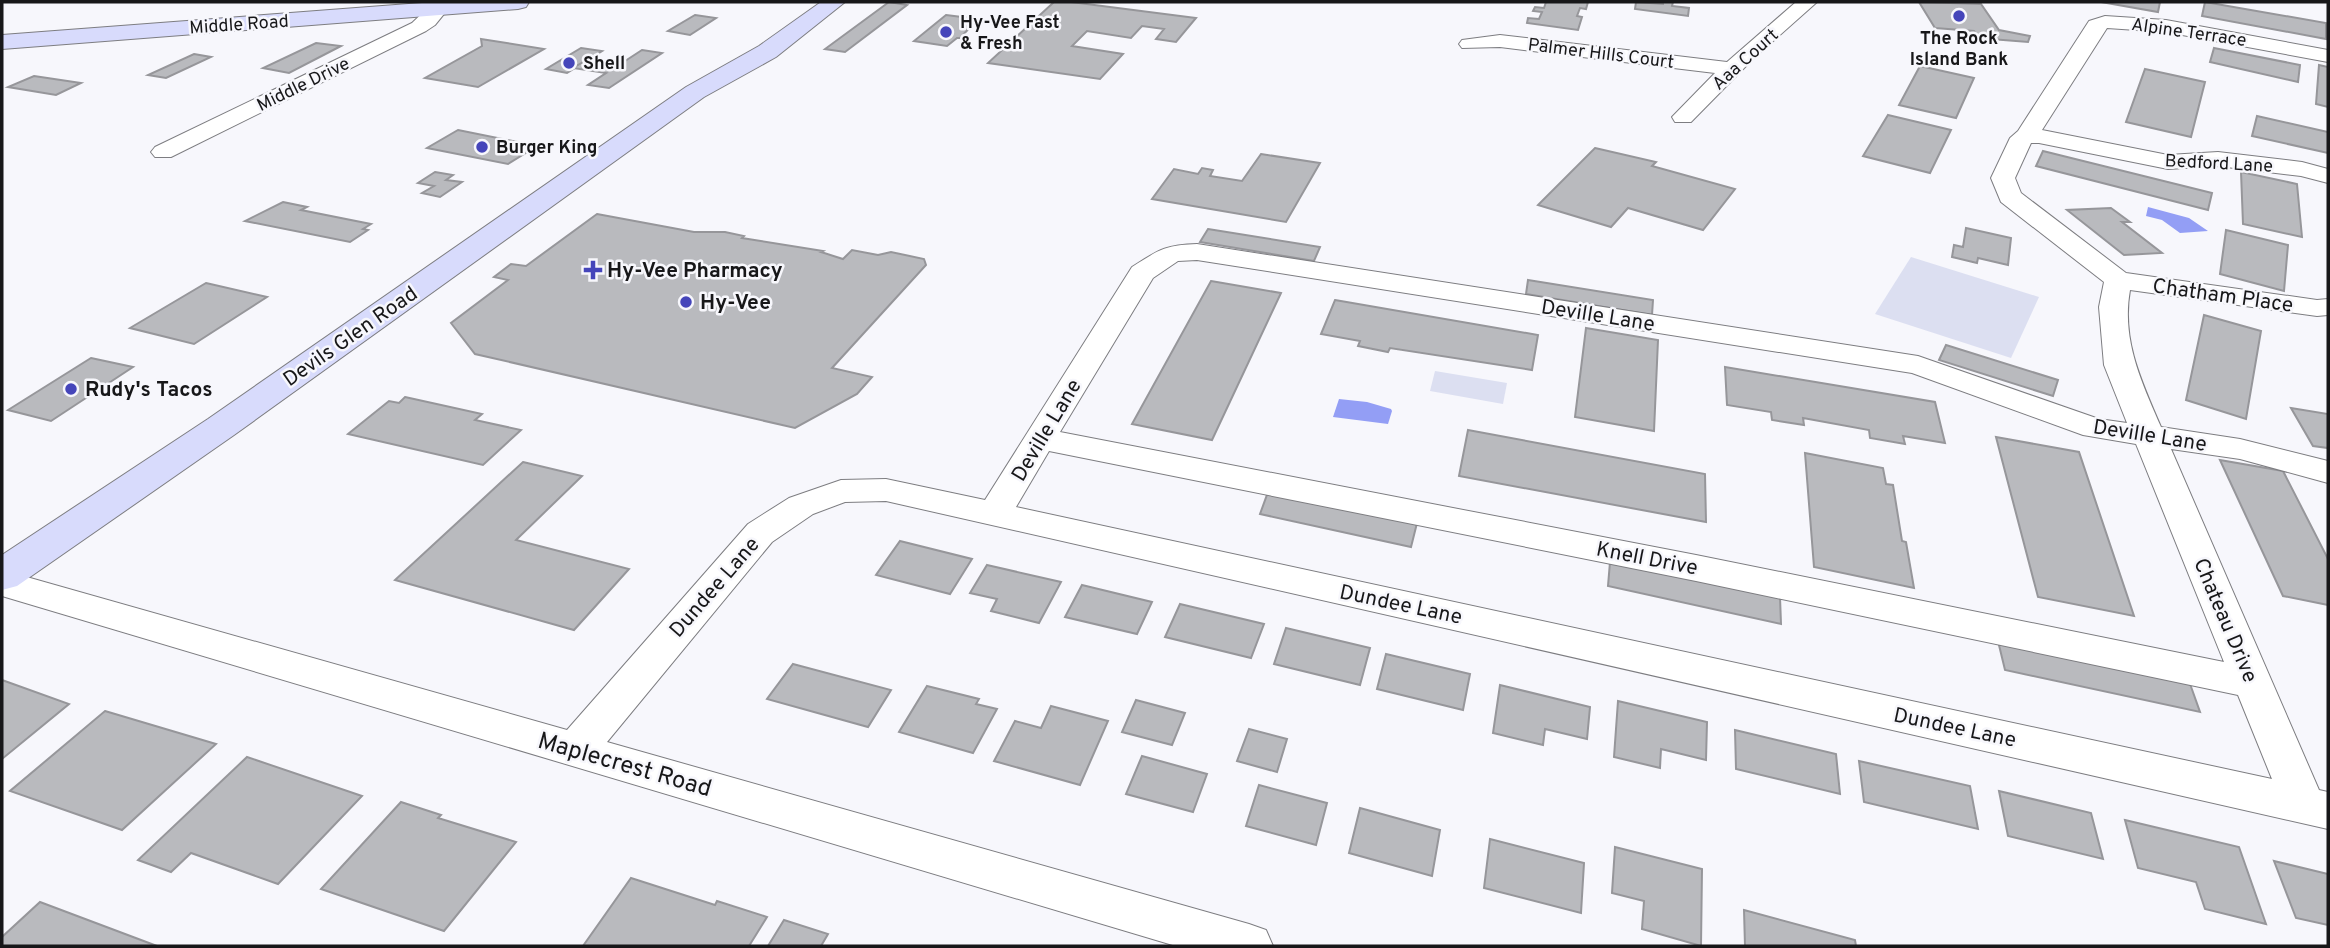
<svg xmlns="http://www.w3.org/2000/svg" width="2330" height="948" font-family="Overpass,sans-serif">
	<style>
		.green { fill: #dcdff1 }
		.water { fill: #939ef5 }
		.building { fill: #b9babe; stroke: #96969a; stroke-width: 2 }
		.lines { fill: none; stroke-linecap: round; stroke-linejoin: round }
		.street-casing { stroke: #7d7d81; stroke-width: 2 }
		.secondary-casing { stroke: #7d7d81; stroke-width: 2 }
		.street { fill: #fff; fill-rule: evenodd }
		.secondary { fill: #d8dbfc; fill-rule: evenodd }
		.poi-dot { fill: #4545ba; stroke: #f7f7fc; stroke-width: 2.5 }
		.labels { text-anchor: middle; stroke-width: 5; stroke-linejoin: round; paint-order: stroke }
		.far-poi-label { font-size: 18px; font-weight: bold; fill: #171719; stroke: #f7f7fc; text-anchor: start }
		.far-street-label { font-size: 18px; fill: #171719; stroke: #f7f7fc }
		.poi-label { font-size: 21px; font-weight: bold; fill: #171719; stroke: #f7f7fc; text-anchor: start }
		.street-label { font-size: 21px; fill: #171719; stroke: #f7f7fc }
		.near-street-label { font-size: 24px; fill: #171719; stroke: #f7f7fc }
	</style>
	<rect width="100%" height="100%" fill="#f7f7fc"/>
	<g class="green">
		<polygon points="1911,257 2039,297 2011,358 1875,314"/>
		<polygon points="1435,371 1507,383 1503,404 1430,391"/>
	</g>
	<g class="water">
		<polygon points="2148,207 2189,218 2208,231 2180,233 2162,220 2146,216"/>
		<polygon points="1339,399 1367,402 1391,409 1392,411 1388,424 1333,417"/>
	</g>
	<g class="building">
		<polygon points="889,2 907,5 845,52 825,49"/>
		<polygon points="1054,2 1071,2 1196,18 1176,42 1156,39 1164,29 1142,26 1131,38 1087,31 1072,46 1123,54 1100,79 988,63"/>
		<polygon points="1541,2 1588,2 1586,9 1580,8 1577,16 1582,17 1578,30 1527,23 1528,18 1539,19 1542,12 1533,11 1535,7 1544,8 1546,2"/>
		<polygon points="1636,2 1663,4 1663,2 1673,2 1672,6 1689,8 1688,16 1635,9"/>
		<polygon points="1919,2 1981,4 1999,30 2030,36 2028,42 1978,38 1974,31 1935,28"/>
		<polygon points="2101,2 2160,2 2158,12"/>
		<polygon points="2205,2 2326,23 2326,39 2202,16"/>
		<polygon points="695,15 716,18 690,35 668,31"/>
		<polygon points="946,15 978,19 960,38 957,38 947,46 914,41"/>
		<polygon points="481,39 544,49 478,87 425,78 482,46"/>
		<polygon points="316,43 341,46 289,73 263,68"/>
		<polygon points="581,48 602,51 567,73 546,69"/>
		<polygon points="2214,48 2300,65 2298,82 2210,62"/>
		<polygon points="642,50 662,53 609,88 588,85 606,73 573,68 590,58 622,63"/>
		<polygon points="194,54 211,57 166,78 148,75"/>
		<polygon points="2319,65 2328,67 2328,107 2316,104"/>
		<polygon points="1920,66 1974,78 1956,118 1899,105"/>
		<polygon points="2145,69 2205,82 2191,137 2126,122"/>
		<polygon points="34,76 81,83 56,95 8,87"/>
		<polygon points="1888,115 1951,130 1930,173 1863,156"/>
		<polygon points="2257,116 2328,132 2328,153 2252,136"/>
		<polygon points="458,130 537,146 508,164 427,148"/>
		<polygon points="1595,148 1656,162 1652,166 1735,189 1703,230 1628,208 1611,227 1538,205"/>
		<polygon points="2043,151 2212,193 2208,210 2036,166"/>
		<polygon points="1261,154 1320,163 1286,222 1152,199 1174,169 1198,174 1202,168 1213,170 1210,176 1242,181"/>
		<polygon points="435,172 453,175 446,180 462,182 440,197 422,193 434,186 418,183"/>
		<polygon points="2241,172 2297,184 2302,237 2243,224"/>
		<polygon points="283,202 307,207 301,210 371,224 363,229 368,230 350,242 245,221"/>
		<polygon points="2111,208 2130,222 2122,222 2162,253 2124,255 2067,210"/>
		<polygon points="597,214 694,232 725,232 744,236 742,238 823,251 821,252 843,259 852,250 878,255 891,252 924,259 926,265 832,368 872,377 857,394 795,428 475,354 451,323 508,280 494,277 511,264 526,266"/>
		<polygon points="1966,228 2011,238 2008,265 1978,258 1977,263 1952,257 1954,245 1963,247"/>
		<polygon points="1208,229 1320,247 1314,261 1200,242"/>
		<polygon points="2226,230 2288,245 2284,291 2220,274"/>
		<polygon points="1528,280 1653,300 1652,315 1526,294"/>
		<polygon points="1211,281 1281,293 1212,440 1132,424"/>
		<polygon points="206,283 267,297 194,344 130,328"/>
		<polygon points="1335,300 1538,335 1532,370 1390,348 1388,352 1358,346 1360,341 1321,334"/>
		<polygon points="2204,315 2261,331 2246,419 2186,400"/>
		<polygon points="1586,328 1658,340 1654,431 1575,417"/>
		<polygon points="1946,345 2058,380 2053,396 1939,360"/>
		<polygon points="91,358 133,367 51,421 8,410"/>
		<polygon points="1725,367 1935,402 1945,443 1903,436 1905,444 1870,438 1869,430 1803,418 1804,425 1772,420 1771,412 1727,405"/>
		<polygon points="405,397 482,414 475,420 521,430 483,465 348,434 389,401 399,403"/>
		<polygon points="2291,408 2328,414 2328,448 2313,446"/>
		<polygon points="1468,430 1705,474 1706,522 1459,476"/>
		<polygon points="1996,437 2079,452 2134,616 2038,597"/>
		<polygon points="1805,453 1883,468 1886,484 1893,485 1902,541 1906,542 1914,588 1814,567"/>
		<polygon points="2220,460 2283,471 2328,559 2328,605 2283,596"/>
		<polygon points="523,462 582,476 516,540 629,569 574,630 395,580"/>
		<polygon points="1268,492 1417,523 1411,547 1260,514"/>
		<polygon points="900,541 972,559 950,594 876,575"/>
		<polygon points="1610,562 1780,597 1781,624 1608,586"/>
		<polygon points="987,565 1061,582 1039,623 991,611 997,599 970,593"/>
		<polygon points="1082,585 1152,602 1137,634 1065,617"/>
		<polygon points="1180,604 1264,624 1251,658 1165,637"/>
		<polygon points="1286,628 1370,648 1360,685 1274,664"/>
		<polygon points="1998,641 2189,681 2200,712 2005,670"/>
		<polygon points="1386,654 1470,674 1463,710 1377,689"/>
		<polygon points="793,664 891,690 868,727 767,699"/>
		<polygon points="2,680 69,704 2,759"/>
		<polygon points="1500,685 1590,707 1587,739 1545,729 1543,745 1493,733"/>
		<polygon points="927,686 979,699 976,704 997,709 973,753 899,732"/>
		<polygon points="1136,700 1185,713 1172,745 1122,732"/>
		<polygon points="1618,701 1707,722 1706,760 1661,749 1660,768 1614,757"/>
		<polygon points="1051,706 1108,721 1080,785 994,761 1015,721 1041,728"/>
		<polygon points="105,711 216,744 122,830 10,791"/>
		<polygon points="1249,729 1287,739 1277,772 1237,761"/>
		<polygon points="1735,730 1836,754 1840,794 1736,769"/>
		<polygon points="1142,756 1207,774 1193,812 1126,794"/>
		<polygon points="247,757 362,796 278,884 191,853 171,872 138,860"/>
		<polygon points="1859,761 1970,786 1978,829 1864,802"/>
		<polygon points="1259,785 1327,803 1316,845 1246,826"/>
		<polygon points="1999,791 2091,813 2103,859 2008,836"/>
		<polygon points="401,802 441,815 438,818 516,842 444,931 321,889"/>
		<polygon points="1360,808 1440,830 1432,876 1349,853"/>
		<polygon points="2125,820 2239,847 2266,924 2205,909 2196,882 2138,868"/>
		<polygon points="1490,839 1584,863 1581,913 1484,888"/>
		<polygon points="1615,847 1702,869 1701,946 1642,929 1644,901 1612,893"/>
		<polygon points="2274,861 2328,874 2328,925 2296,918"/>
		<polygon points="631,878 715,905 717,901 767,917 749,946 583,946"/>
		<polygon points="40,902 157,946 2,946 2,937"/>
		<polygon points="1744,910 1855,940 1856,946 1745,946"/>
		<polygon points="784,920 828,934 821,946 768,946"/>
	</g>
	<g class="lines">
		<g class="street-casing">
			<g id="street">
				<polygon points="1796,2 1817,2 1753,59 1691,122 1675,122 1672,117 1715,73 1500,47 1462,48 1459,44 1462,40 1500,35 1727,62"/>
				<polygon points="438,3 448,9 435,25 426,31 171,157 155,157 151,152 155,147 412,23 431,5"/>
				<path d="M2105,16L2166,20L2328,50V62L2166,32L2107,28L2042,130L2168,155L2218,152L2302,162L2328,169V183L2301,176L2218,166L2168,169L2039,143H2031L2015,178L2021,193L2126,273L2317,300L2328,299V315L2317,316L2130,290C2121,340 2142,383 2161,427L2240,439L2328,461V483L2240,459L2171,449L2319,790L2328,792V829L886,501L845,502L813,514L772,542L607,742L1249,924L1266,930L1273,946H1176L2,596V570L567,730L748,524L789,498L841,480L886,479L985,500L1132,267C1159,250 1164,245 1197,244L1918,356L2099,419L2127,423L2104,365L2099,307L2104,282L2001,202L1991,178L2010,138L2018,131L2089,21ZM1197,260L1912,373L2083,435L2136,444L2224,662L1696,555L1060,432L1153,278L1178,261ZM1049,451L1696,581L2238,695L2272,779L1016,507Z"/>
			</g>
		</g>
		<g class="secondary-casing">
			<g id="secondary">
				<polygon points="435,2 529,2 526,7 518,9 2,49 2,35"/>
				<polygon points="821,2 845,2 776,57 704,97 234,435 17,586 2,590 2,555 208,419 686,87 759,46"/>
			</g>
		</g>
		<use href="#street" class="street"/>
		<use href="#secondary" class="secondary"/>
	</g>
	<g class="poi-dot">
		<circle cx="1959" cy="16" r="7"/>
		<circle cx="946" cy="32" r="7"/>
		<circle cx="569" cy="63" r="7"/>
		<circle cx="482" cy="147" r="7"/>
		<path d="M589.5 259.5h7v7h7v7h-7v7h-7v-7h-7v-7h7z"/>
		<circle cx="686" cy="302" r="7"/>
		<circle cx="71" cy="389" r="7"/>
	</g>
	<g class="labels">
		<g class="far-poi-label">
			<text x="960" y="28">Hy-Vee Fast<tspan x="960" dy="21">&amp; Fresh</tspan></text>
			<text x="1959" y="44" text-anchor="middle">The Rock<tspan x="1959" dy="21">Island Bank</tspan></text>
			<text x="583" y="69">Shell</text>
			<text x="496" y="153">Burger King</text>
		</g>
		<g class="far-street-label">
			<text transform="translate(239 24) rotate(-4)" y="6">Middle Road</text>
			<text transform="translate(2189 32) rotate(8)" y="6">Alpine Terrace</text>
			<text transform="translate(1601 53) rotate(7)" y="6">Palmer Hills Court</text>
			<text transform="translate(1745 59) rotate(-42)" y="6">Aaa Court</text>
			<text transform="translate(303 84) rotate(-26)" y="6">Middle Drive</text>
			<text transform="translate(2219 163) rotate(3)" y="6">Bedford Lane</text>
		</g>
		<g class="poi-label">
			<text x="607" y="277">Hy-Vee Pharmacy</text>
			<text x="700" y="309">Hy-Vee</text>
			<text x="85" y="396">Rudy's Tacos</text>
		</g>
		<g class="street-label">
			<text transform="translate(2223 295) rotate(8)" y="7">Chatham Place</text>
			<text transform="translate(1598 315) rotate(9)" y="7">Deville Lane</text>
			<text transform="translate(350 336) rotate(-35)" y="7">Devils Glen Road</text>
			<text transform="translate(1046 430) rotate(-59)" y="7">Deville Lane</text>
			<text transform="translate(2150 435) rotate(9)" y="7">Deville Lane</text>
			<text transform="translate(1647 558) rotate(11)" y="7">Knell Drive</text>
			<text transform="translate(714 587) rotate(-49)" y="7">Dundee Lane</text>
			<text transform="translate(1401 604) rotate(12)" y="7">Dundee Lane</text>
			<text transform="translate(2226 620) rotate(67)" y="7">Chateau Drive</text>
			<text transform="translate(1955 727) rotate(12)" y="7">Dundee Lane</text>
		</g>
		<g class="near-street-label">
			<text transform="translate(625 764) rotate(16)" y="8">Maplecrest Road</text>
		</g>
	</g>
	<rect width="2330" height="948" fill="none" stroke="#171719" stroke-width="7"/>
</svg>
